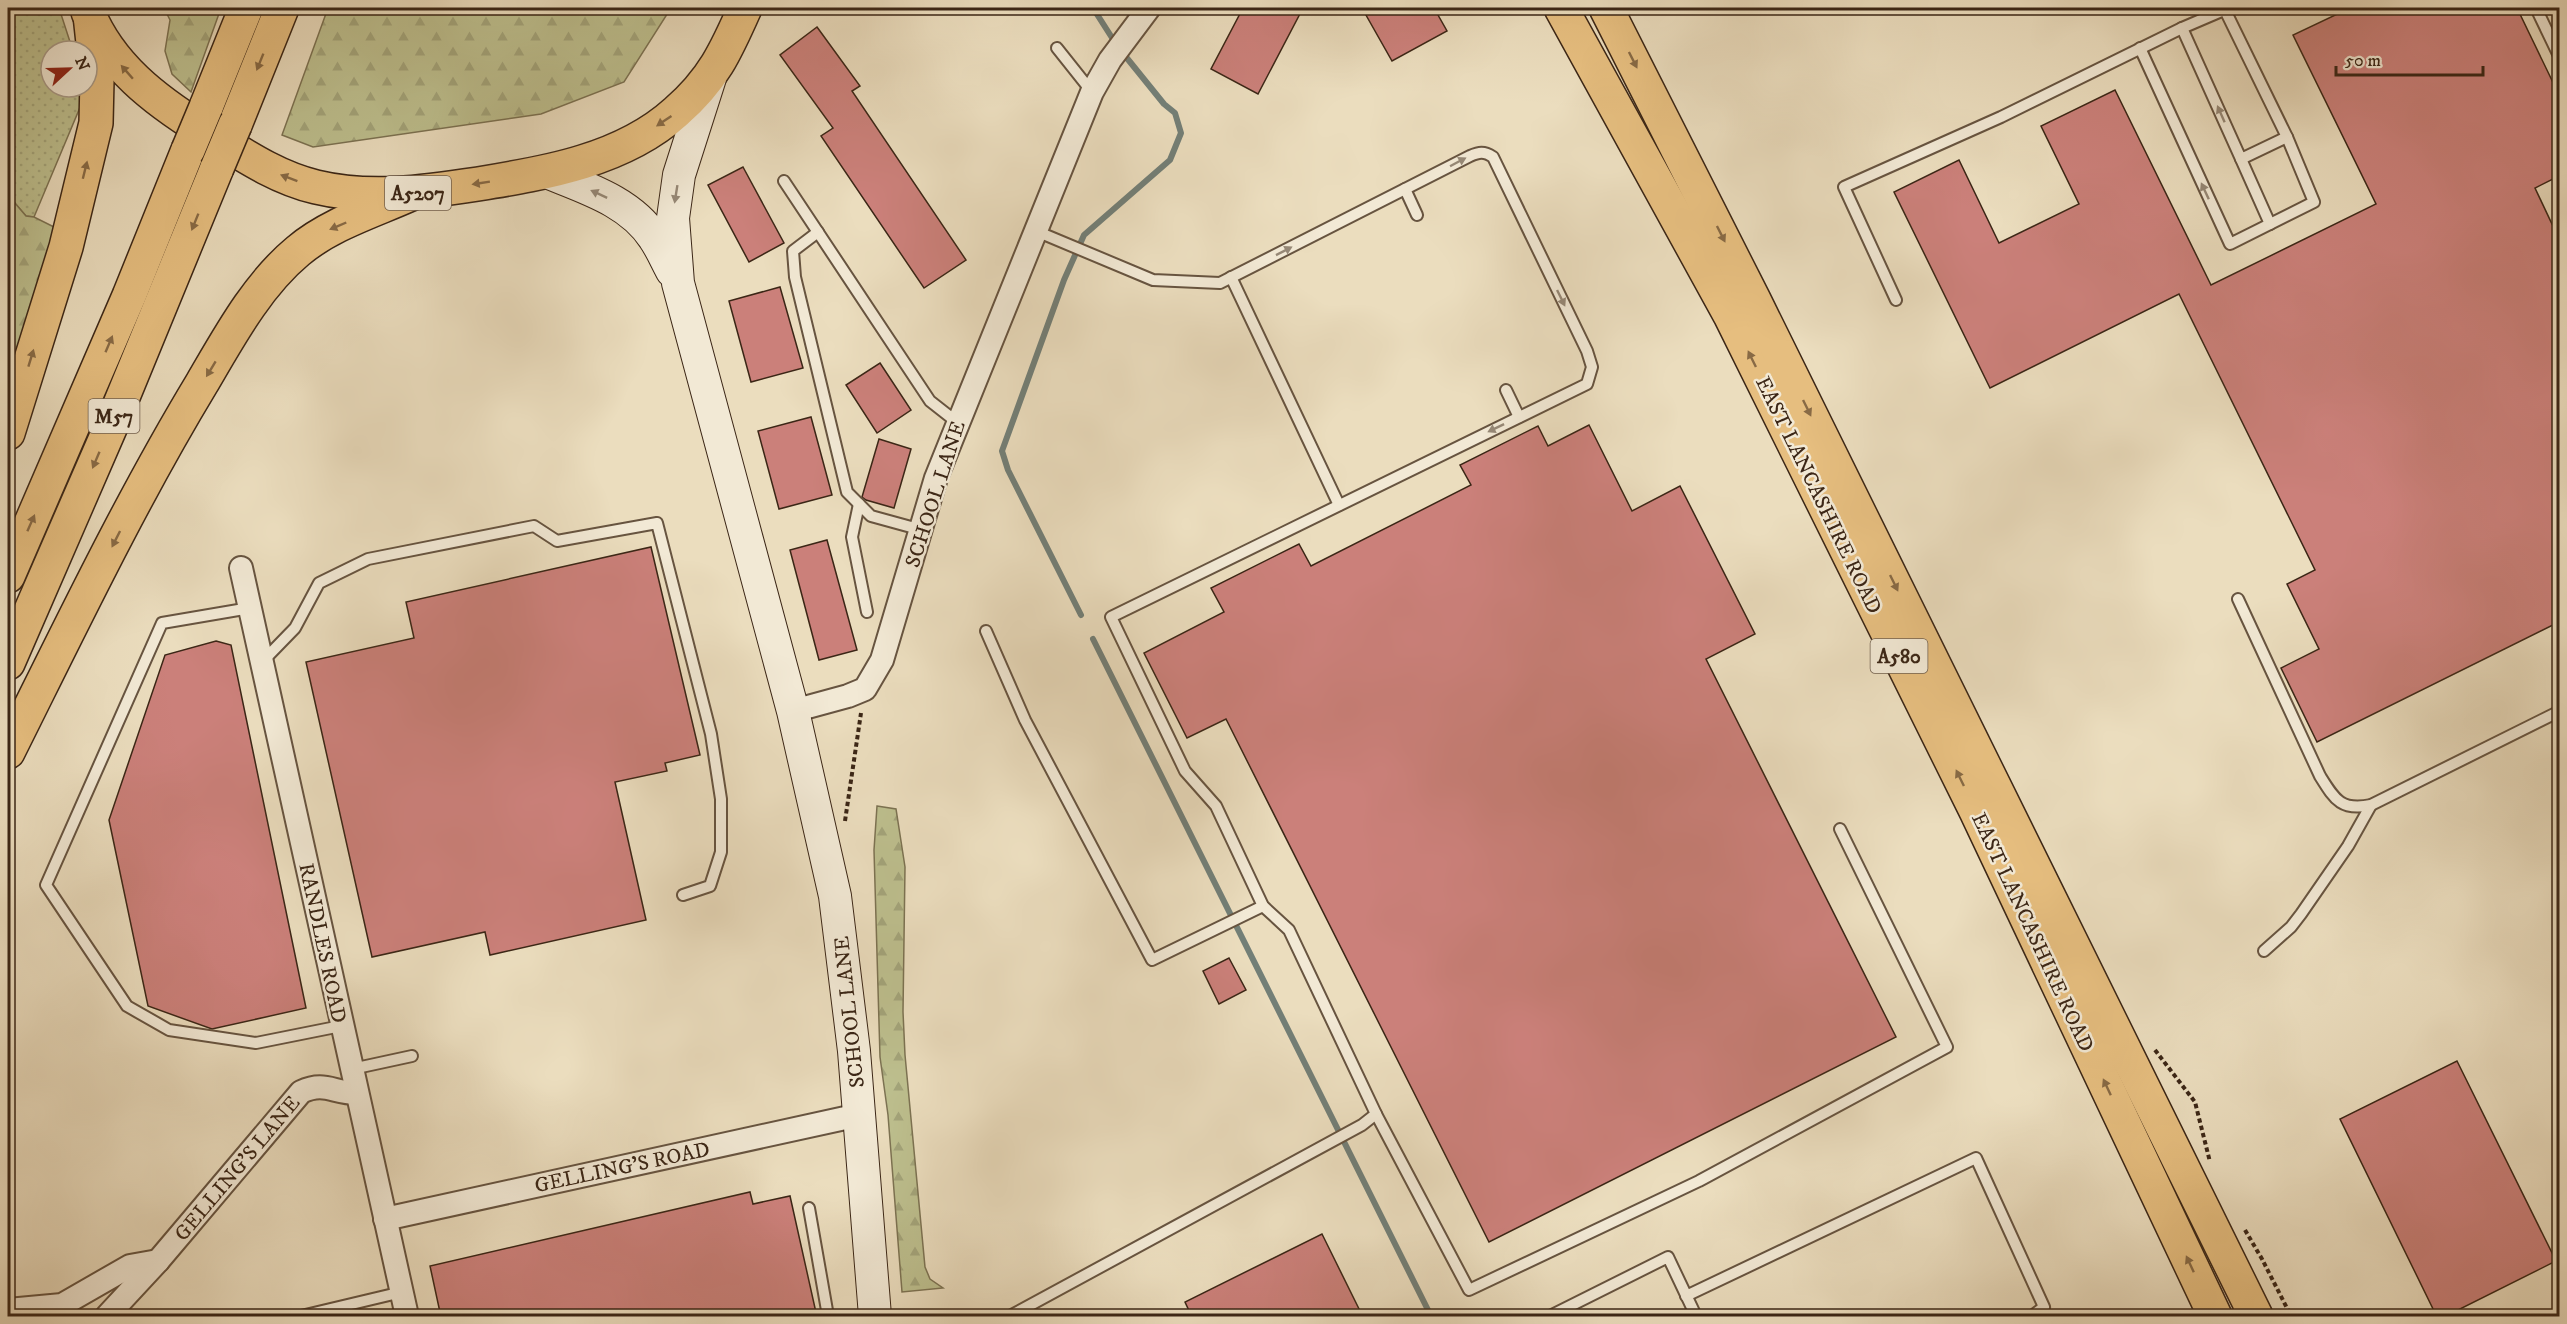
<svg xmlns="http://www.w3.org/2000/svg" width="2567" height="1324" font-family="'IM FELL DW Pica',serif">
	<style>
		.grass { fill: url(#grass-dots); stroke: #7c7252; stroke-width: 1.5 }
		.forest { fill: url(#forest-firs); stroke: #7c7252; stroke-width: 1.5 }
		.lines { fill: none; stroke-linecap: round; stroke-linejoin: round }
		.stream { stroke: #737f77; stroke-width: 6 }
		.building { fill: #cb807a; stroke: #3b2616; stroke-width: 1.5 }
		.service-casing { stroke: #675440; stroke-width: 14 }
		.minor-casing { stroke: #675440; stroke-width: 26 }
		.secondary-casing { stroke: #3b2616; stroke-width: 34 }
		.trunk-casing { stroke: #3b2616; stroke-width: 36 }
		.motorway-casing { stroke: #3b2616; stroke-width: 36 }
		.path { stroke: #3b2616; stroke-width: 4; stroke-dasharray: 4.5 3; stroke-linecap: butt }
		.service { stroke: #f2e9d5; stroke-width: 10 }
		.minor { stroke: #f2e9d5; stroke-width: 22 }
		.secondary { stroke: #f2e9d5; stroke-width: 32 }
		.trunk { stroke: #e6be7f; stroke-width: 33 }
		.motorway { stroke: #e6be7f; stroke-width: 33 }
		.motorway-bridge-casing { stroke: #3b2616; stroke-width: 36; stroke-linecap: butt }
		.motorway-bridge { stroke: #e6be7f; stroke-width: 33 }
		.oneway { fill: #886a45 }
		.oneway2 { fill: #968876 }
		.labels { text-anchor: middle; stroke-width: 5; stroke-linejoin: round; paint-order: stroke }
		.shield { fill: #f2e9d5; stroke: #72604f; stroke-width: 1.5 }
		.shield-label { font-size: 20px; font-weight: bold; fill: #3b2616 }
		.street-label { font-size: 21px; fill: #3b2616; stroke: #f2e9d5 }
	</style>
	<defs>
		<pattern id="grass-dots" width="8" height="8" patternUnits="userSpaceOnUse" patternTransform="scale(1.5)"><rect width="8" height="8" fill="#bdbf8e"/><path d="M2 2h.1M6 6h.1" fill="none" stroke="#a3a47a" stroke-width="1.8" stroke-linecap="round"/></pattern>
		<pattern id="forest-firs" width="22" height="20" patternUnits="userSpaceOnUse" patternTransform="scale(1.5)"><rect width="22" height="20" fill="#bdbf8e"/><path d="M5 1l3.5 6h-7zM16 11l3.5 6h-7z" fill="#a3a47a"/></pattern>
	</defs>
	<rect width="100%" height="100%" fill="#ebddbe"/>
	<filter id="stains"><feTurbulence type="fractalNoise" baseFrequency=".00333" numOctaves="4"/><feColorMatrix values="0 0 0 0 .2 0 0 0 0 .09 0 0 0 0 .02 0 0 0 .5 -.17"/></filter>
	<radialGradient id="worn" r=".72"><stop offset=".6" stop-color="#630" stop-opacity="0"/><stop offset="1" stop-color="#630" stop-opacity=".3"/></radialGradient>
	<polygon class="grass" points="8,8 59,8 73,51 51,51 51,87 82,87 81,105 34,217 26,216 8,195"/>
	<g class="forest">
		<polygon points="164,8 221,8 191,92 172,74 165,51 170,20"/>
		<polygon points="328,8 671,8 624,82 541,114 313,147 282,135"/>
		<polygon points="8,195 26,216 34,217 64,232 8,398"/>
		<polygon points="877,806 896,809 905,867 903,1012 905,1055 925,1267 930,1279 943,1288 902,1292 888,1115 880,1057 874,850"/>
	</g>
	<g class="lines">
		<g class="stream">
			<polyline points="1093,8 1116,44"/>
			<polyline points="1081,615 1008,470 1002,451 1064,280 1084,235 1170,160 1181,133 1175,113 1164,104 1122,52"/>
			<polyline points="1093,639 1431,1316"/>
		</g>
	</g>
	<g class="building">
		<polygon points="1243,8 1303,8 1258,94 1211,69"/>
		<polygon points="1362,8 1434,8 1447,31 1392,61"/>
		<polygon points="2350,8 2517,8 2559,95 2559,176 2535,188 2559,239 2559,622 2317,742 2281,668 2319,649 2287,584 2315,570 2179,294 1990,388 1894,192 1959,160 1999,243 2079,204 2041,126 2115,90 2211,285 2376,204 2293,35"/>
		<polygon points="817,27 860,86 852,91 966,260 924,288 821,136 833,128 780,55"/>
		<polygon points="743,167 784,243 749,262 708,185"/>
		<polygon points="780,287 803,368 751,382 729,301"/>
		<polygon points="880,363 911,410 877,433 846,385"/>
		<polygon points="811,417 832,495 779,509 758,431"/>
		<polygon points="1589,425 1632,511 1680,486 1755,634 1706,659 1896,1037 1489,1242 1226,719 1187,738 1144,653 1224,612 1211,588 1299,544 1311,566 1471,485 1460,465 1538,426 1548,446"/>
		<polygon points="879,439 911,449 894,508 866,500 862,497"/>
		<polygon points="827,540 857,650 819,660 790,550"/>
		<polygon points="651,547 700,755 665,763 667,771 615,782 646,920 490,955 485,932 372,957 306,662 414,638 406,602"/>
		<polygon points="216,641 231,645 306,1008 212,1029 148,1006 109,820 165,655"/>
		<polygon points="1229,958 1246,990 1219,1004 1203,971"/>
		<polygon points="2457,1061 2556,1261 2444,1317 2437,1317 2340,1119"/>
		<polygon points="750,1192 753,1204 790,1196 817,1317 441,1317 430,1266"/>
		<polygon points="1322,1234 1363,1317 1192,1317 1185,1302"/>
	</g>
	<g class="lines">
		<g class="service-casing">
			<g id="service">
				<polyline points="2536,8 2560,58"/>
				<polyline points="2182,28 2241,159 2287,137"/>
				<polyline points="1057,48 1092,92"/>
				<polyline points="2140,48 2230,244 2314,202 2287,137 2224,8"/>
				<polyline points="2241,159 2270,224"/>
				<polyline points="784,181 930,401 958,423"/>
				<polyline points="1405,189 1417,215"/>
				<polyline points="818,232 793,251 795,277 847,492 871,516 922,530"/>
				<polyline points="1231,277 1339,505"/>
				<polyline points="1896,300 1844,187 2001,117 2182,28 2224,10"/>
				<polyline points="1506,390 1519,417"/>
				<polyline points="859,504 852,537 867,612"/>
				<path d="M2238,599L2320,776C2335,800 2341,811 2371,805L2560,711"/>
				<polyline points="250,608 162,623 46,885 127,1006 169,1030 256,1043 341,1026"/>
				<polyline points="986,631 1025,720 1152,960 1263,906"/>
				<polyline points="262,662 295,628 319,583 368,559 534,526 557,541 657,523 711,734 721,799 721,852 710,886 683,895"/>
				<polyline points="2264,951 2291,927 2301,914 2348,846 2371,805"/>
				<polyline points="352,1069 412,1056"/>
				<polyline points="1376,1114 1469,1290 1699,1181 1947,1047 1840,829"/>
				<polyline points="809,1208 828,1316"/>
				<polyline points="1686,1296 1976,1158 2044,1307 2032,1316"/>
				<polyline points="301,1316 402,1292"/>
				<path d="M1010,1316L1362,1125L1376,1114L1289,930L1263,906L1216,806L1185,771L1111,617L1587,384L1592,367L1587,351L1493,157C1484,151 1479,152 1470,156L1220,283L1153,280L1036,231"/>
				<polyline points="1550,1316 1668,1257 1696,1316"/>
			</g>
		</g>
		<g class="minor-casing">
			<g id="minor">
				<polyline points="241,568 407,1316"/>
				<polyline points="793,711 848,696 865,689 882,660 936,478 1092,92 1110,60 1149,8"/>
				<polyline points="385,1219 859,1115"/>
				<polyline points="8,1310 62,1305 130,1266 158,1261"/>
				<path d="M107,1316L158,1261L301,1092C325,1081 333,1093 356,1093"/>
			</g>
		</g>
		<g class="secondary-casing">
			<g id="secondary">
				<polyline points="710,78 679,175 673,218 678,283 793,711 835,896 854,1051 875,1316"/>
				<path d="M549,173C586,188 631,202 654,238C661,248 666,260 672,271"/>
			</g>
		</g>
		<g class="trunk-casing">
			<g id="trunk">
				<polyline points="1561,8 1730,315 1976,811 2215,1316"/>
				<polyline points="1606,8 1754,300 2256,1316"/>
				<path d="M88,12C110,66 155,100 203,130C239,152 274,177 316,187C370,200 424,192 478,184C546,173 623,160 676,112C713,80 726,51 745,8"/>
			</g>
		</g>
		<g class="motorway-casing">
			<g id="motorway">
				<polyline points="206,107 246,8"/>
				<polyline points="235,125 282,8"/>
				<polyline points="8,433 66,247 96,123 97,80 90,15"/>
				<polyline points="8,576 129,296 188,150"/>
				<polyline points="8,663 111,426 217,168"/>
				<path d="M8,752C70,628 130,502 202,383C229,337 257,285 298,251C330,224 373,211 411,194"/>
			</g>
		</g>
		<g class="path">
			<polyline points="845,821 861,713"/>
			<polyline points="2155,1050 2195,1102 2210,1162"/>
			<polyline points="2245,1230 2262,1259 2291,1316"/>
		</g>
		<use href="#service" class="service"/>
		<use href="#minor" class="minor"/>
		<use href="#secondary" class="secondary"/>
		<use href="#trunk" class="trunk"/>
		<use href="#motorway" class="motorway"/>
		<g class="motorway-bridge-casing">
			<g id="motorway-bridge">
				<polyline points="188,150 206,107"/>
				<polyline points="217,168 235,125"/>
			</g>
		</g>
		<use href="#motorway-bridge" class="motorway-bridge"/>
	</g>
	<defs><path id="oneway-solid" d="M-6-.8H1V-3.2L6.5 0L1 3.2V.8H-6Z" transform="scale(1.5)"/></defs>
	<g class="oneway">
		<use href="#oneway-solid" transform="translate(1633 60) rotate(63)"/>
		<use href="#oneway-solid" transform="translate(260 62) rotate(112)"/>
		<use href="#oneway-solid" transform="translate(127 72) rotate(-131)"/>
		<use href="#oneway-solid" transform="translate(664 121) rotate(146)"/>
		<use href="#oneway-solid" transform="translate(85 170) rotate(-76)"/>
		<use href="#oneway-solid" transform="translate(289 178) rotate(-159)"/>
		<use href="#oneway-solid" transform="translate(481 183) rotate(171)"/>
		<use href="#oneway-solid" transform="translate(195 222) rotate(112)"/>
		<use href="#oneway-solid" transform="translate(338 226) rotate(157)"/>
		<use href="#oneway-solid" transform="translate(1721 234) rotate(63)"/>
		<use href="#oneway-solid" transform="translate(109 344) rotate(-67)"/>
		<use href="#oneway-solid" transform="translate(31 358) rotate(-73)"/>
		<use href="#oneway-solid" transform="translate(1752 359) rotate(-116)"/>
		<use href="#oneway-solid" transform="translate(211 369) rotate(121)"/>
		<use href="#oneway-solid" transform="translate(1807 408) rotate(64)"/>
		<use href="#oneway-solid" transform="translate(96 460) rotate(113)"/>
		<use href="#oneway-solid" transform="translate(31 523) rotate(-66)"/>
		<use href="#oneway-solid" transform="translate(116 539) rotate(117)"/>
		<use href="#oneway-solid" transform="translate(1894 583) rotate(64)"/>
		<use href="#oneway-solid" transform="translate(1960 778) rotate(-116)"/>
		<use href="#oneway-solid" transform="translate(2107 1087) rotate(-115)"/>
		<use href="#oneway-solid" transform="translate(2190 1264) rotate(-115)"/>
	</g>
	<g class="oneway2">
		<use href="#oneway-solid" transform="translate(2221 114) rotate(-114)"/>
		<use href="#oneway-solid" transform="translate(1458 162) rotate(-28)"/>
		<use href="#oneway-solid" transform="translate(2205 191) rotate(-115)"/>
		<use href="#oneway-solid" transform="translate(599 194) rotate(-155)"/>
		<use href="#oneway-solid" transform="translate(676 194) rotate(99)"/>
		<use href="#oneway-solid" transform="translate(1284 251) rotate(-27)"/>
		<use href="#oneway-solid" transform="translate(1561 298) rotate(64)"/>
		<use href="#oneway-solid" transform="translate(1496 428) rotate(154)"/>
	</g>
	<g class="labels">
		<g class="shield">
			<rect x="385" y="176" width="66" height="34" rx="4.5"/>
			<rect x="88.5" y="399" width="51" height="34" rx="4.5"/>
			<rect x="1870.5" y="639" width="57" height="34" rx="4.5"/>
		</g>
		<g class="shield-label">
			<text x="418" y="200">A5207</text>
			<text x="114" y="423">M57</text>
			<text x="1899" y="663">A580</text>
		</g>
		<g class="street-label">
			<text transform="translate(935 494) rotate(-72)" y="7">SCHOOL LANE</text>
			<text transform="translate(1819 495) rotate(64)" y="7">EAST LANCASHIRE ROAD</text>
			<text transform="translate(2033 932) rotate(65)" y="7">EAST LANCASHIRE ROAD</text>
			<text transform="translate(323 943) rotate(78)" y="7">RANDLES ROAD</text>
			<text transform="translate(849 1012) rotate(-96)" y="7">SCHOOL LANE</text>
			<text transform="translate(622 1167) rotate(-12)" y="7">GELLING'S ROAD</text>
			<text transform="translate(237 1168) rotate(-50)" y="7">GELLING'S LANE</text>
		</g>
	</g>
	<rect width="2567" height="1324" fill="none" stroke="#ebddbe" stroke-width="30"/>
	<rect x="9" y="9" width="2549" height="1306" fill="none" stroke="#3b2616" stroke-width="3"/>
	<rect x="15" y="15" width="2537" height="1294" fill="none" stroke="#3b2616" stroke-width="1.5"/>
	<g transform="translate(69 69) rotate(68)"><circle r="28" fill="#f2e9d5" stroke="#a99b89" stroke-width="1.5"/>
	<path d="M0-4.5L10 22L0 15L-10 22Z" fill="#8f2418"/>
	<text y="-9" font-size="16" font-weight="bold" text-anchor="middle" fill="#3b2616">N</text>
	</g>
	<path d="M2336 66v9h147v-9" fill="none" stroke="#3b2616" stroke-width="3"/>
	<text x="2345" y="66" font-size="18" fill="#3b2616" stroke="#f2e9d5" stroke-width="4.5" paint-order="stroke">50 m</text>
	<rect width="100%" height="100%" filter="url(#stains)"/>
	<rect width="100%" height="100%" fill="url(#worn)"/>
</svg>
